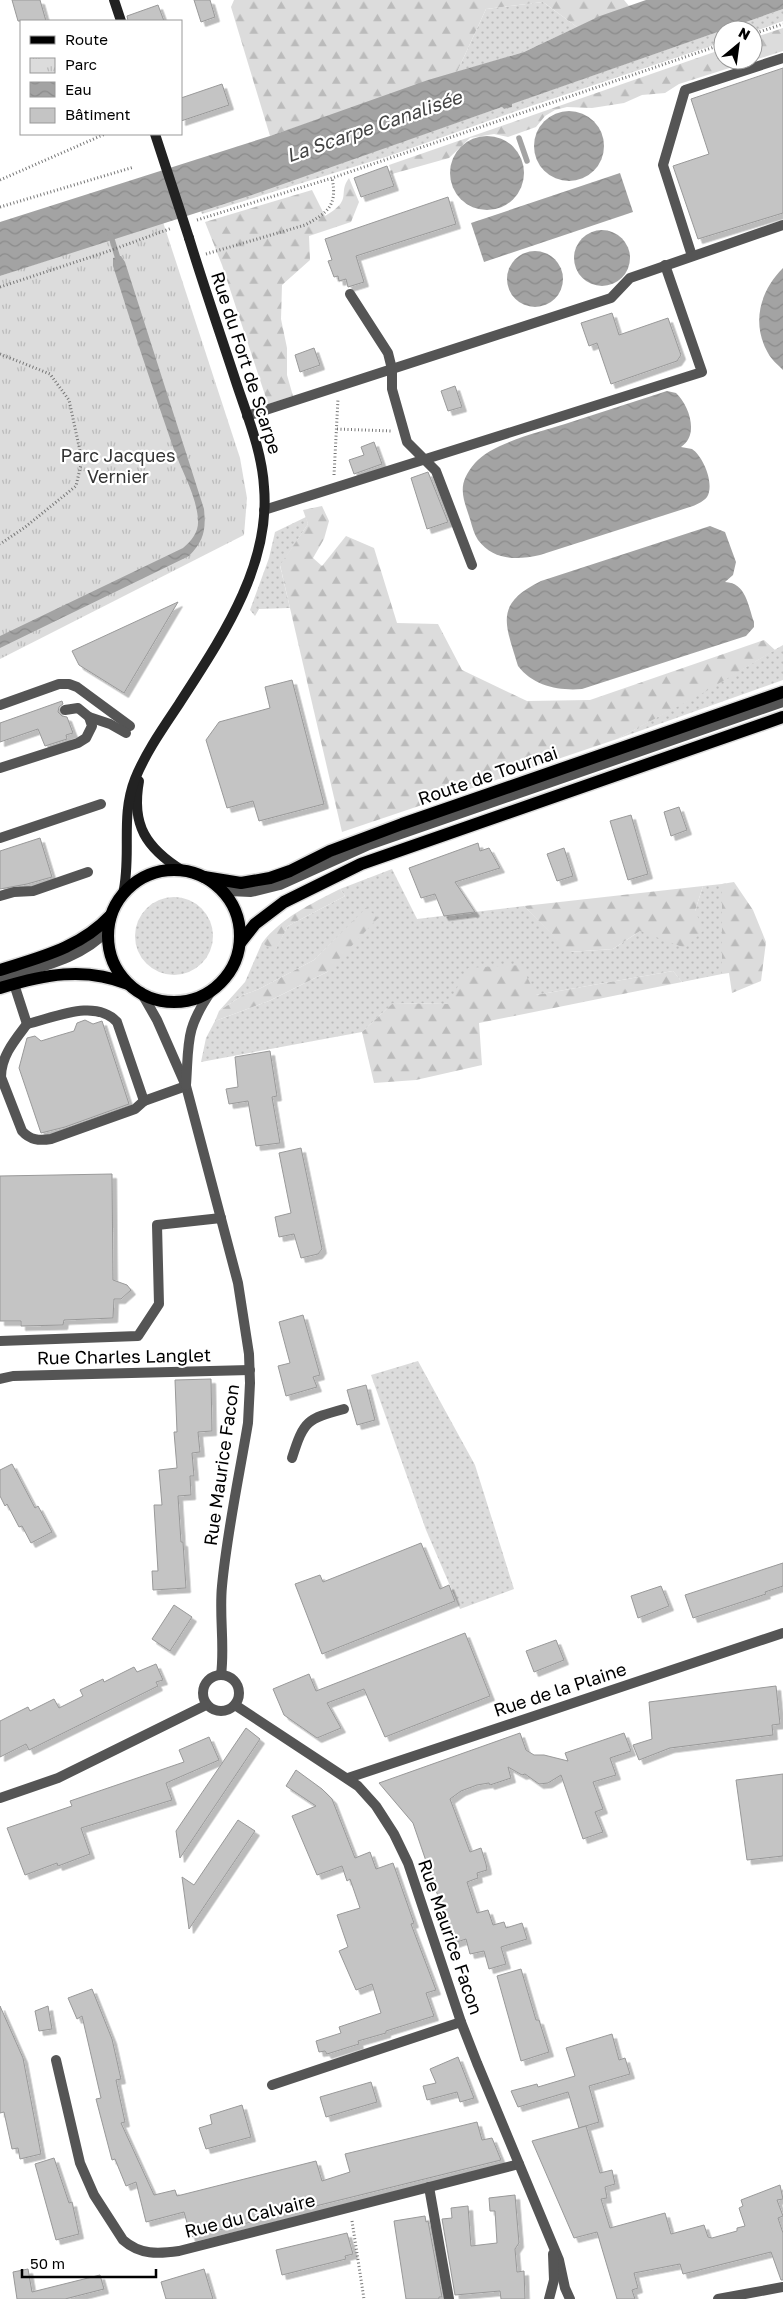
<svg xmlns="http://www.w3.org/2000/svg" width="783" height="2299" font-family="'Golos Text',sans-serif">
	<style>
		.grass { fill: url(#grass-dots) }
		.forest { fill: url(#forest-firs) }
		.park { fill: url(#park-tufts) }
		.water { fill: url(#water-waves) }
		.lines { fill: none; stroke-linecap: round; stroke-linejoin: round }
		.stream { stroke: #a3a3a3; stroke-width: 5.5 }
		.building { fill: #c4c4c4; stroke: #999; filter: url(#shadow) }
		.primary-casing { stroke: #dbdbdb; stroke-width: 15 }
		.path { stroke: #777; stroke-width: 3; stroke-dasharray: 1 2.5; stroke-linecap: butt }
		.service { stroke: #555; stroke-width: 10 }
		.minor { stroke: #555; stroke-width: 10 }
		.tertiary { stroke: #555; stroke-width: 10 }
		.secondary { stroke: #222; stroke-width: 10 }
		.primary { stroke: #000; stroke-width: 12 }
		.secondary-bridge { stroke: #222; stroke-width: 10 }
		.labels { text-anchor: middle; stroke-width: 4.5; stroke-linejoin: round; paint-order: stroke }
		.street-label { font-size: 18px; fill: #000; stroke: #fff }
		.park-label { font-size: 18px; fill: #333; stroke: #fff }
		.water-label { font-size: 19px; font-style: italic; fill: #444; stroke: #fff }
	</style>
	<defs>
		<pattern id="grass-dots" width="8" height="8" patternUnits="userSpaceOnUse" patternTransform="scale(1.25)"><rect width="8" height="8" fill="#dcdcdc"/><path d="M2 2h.1M6 6h.1" fill="none" stroke="#bbb" stroke-width="1.8" stroke-linecap="round"/></pattern>
		<pattern id="forest-firs" width="22" height="20" patternUnits="userSpaceOnUse" patternTransform="scale(1.25)"><rect width="22" height="20" fill="#dcdcdc"/><path d="M5 1l3.5 6h-7zM16 11l3.5 6h-7z" fill="#bbb"/></pattern>
		<pattern id="park-tufts" width="24" height="20" patternUnits="userSpaceOnUse" patternTransform="scale(1.25)"><rect width="24" height="20" fill="#dcdcdc"/><path d="M3 7l-1-3M5 7V3M7 7l1-3M15 17l-1-3M17 17v-4M19 17l1-3" fill="none" stroke="#bbb"/></pattern>
		<pattern id="water-waves" width="16" height="10" patternUnits="userSpaceOnUse" patternTransform="scale(1.25)"><rect width="16" height="10" fill="#a3a3a3"/><path d="M0 5q4-4 8 0t8 0" fill="none" stroke="#8b8b8b"/></pattern>
		<filter id="shadow"><feDropShadow dx="4.5" dy="4.5" stdDeviation="0" flood-color="#0004"/></filter>
	</defs>
	<rect width="100%" height="100%" fill="#fff"/>
	<g class="grass">
		<polygon points="543,2 577,27 524,52 457,72 486,9"/>
		<polygon points="783,9 783,21 753,32 753,30 723,30"/>
		<polygon points="723,30 723,42 528,107 389,156 202,214 201,211 502,107 504,109 511,107 511,104"/>
		<polygon points="306,517 308,524 280,566 290,608 259,609 255,616 250,610 269,558 275,532"/>
		<polygon points="783,645 783,680 617,739 703,692"/>
		<polygon points="392,869 417,919 524,906 570,952 613,949 640,931 695,911 703,886 722,884 722,974 682,982 673,971 536,995 448,1004 393,1003 362,1032 201,1062 206,1038 215,1021 269,1001 327,972 366,909 314,960 259,989 243,995 219,1011 245,982 262,943 275,950 288,926 345,896 340,889"/>
		<circle cx="174" cy="936" r="39"/>
		<polygon points="418,1361 475,1465 514,1589 460,1609 426,1530 371,1375"/>
	</g>
	<g class="forest">
		<polygon points="234,0 624,0 629,6 577,27 543,2 486,9 457,72 270,136 231,7"/>
		<polygon points="783,28 783,51 679,84 665,93 642,95 624,103 592,108 567,107 555,110 545,116 536,127 508,137 494,134 470,138 449,158 392,174 389,165 723,49 723,60 753,60 753,38"/>
		<path d="M349,178L359,202L351,222L309,236L310,260L282,285L281,319L287,348V375L293,396L268,404L222,265L205,222L312,190L325,216C354,199 337,194 349,178Z"/>
		<polygon points="322,506 329,521 324,539 313,558 322,566 346,536 374,548 397,623 438,624 462,670 527,701 590,700 764,640 775,650 703,693 617,739 342,832 280,565 308,524 303,510"/>
		<polygon points="734,882 753,910 766,942 761,981 732,993 729,973 722,974 722,884"/>
		<polygon points="703,886 695,911 704,930 685,948 640,931 613,949 569,952 524,906"/>
		<path d="M340,889L345,896L288,926L275,951L262,943C282,917 311,904 340,889Z"/>
		<polygon points="366,908 378,918 327,972 269,1001 215,1021 219,1011 243,995 259,989 314,960"/>
		<polygon points="521,965 536,995 673,971 682,982 479,1023 482,1065 416,1080 374,1083 362,1032 393,1003 448,1004 468,968"/>
	</g>
	<polygon class="park" points="163,222 240,458 247,498 244,535 0,659 0,276"/>
	<g class="water">
		<polygon points="646,0 783,0 783,9 512,104 512,107 504,109 502,107 252,195 0,276 0,222 270,136 428,80 524,52 600,16"/>
		<circle cx="569" cy="146" r="35"/>
		<circle cx="487" cy="173" r="37"/>
		<polygon points="620,173 633,212 484,262 471,223"/>
		<circle cx="602" cy="258" r="28"/>
		<circle cx="535" cy="279" r="28"/>
		<path d="M121,256L125,262L204,509C206,531 204,540 189,556L0,648V636L183,548C192,540 199,532 198,519C196,494 181,470 173,447C152,387 132,326 113,266V258Z"/>
		<path d="M783,268V370C778,365 771,359 768,353C751,323 760,291 783,268Z"/>
		<path d="M667,391L676,393C690,406 699,436 681,447L692,449C703,456 715,484 707,497C704,501 698,504 693,506L540,555C517,560 494,561 478,540C474,534 472,526 470,519C462,495 457,484 475,463C492,443 540,432 565,424C599,413 633,402 667,391Z"/>
		<path d="M710,526L725,532L736,562L733,575L725,582C746,583 748,605 754,622V627L746,636L582,689C559,691 533,686 518,666C505,623 494,604 541,581Z"/>
	</g>
	<g class="lines">
		<g class="stream">
			<polyline points="519,138 527,161"/>
			<polyline points="110,233 119,262"/>
		</g>
	</g>
	<g class="building">
		<polygon points="12,0 40,0 46,21 18,21"/>
		<polygon points="194,0 210,0 215,17 201,22"/>
		<polygon points="158,5 164,21 128,21 127,16"/>
		<polygon points="783,68 783,213 698,239 673,166 709,154 691,99"/>
		<polygon points="222,84 229,105 181,121 181,98"/>
		<polygon points="387,166 394,186 361,197 354,178"/>
		<polygon points="448,197 456,224 356,256 364,282 348,287 346,279 339,281 338,276 334,277 328,261 332,260 325,239"/>
		<polygon points="612,313 619,335 668,318 681,355 677,361 611,384 597,343 589,346 581,323"/>
		<polygon points="314,348 320,365 300,372 295,355"/>
		<polygon points="455,386 462,407 448,411 441,391"/>
		<polygon points="374,442 382,464 354,474 349,460 364,455 361,447"/>
		<polygon points="428,472 448,522 427,529 411,478"/>
		<polygon points="178,602 124,693 79,665 72,651"/>
		<polygon points="292,680 324,804 259,821 253,801 227,808 206,740 219,722 270,708 265,687"/>
		<polygon points="62,701 63,704 59,707 58,712 62,716 67,717 73,733 66,735 67,739 45,746 38,729 0,742 0,723"/>
		<polygon points="679,807 687,830 671,836 664,812"/>
		<polygon points="631,815 648,874 628,880 610,821"/>
		<polygon points="40,838 52,877 27,884 0,889 0,851"/>
		<polygon points="478,843 480,851 489,848 500,868 455,882 475,912 444,916 435,894 421,898 409,868"/>
		<polygon points="564,848 573,876 557,881 547,854"/>
		<polygon points="85,1020 93,1024 102,1021 129,1104 65,1127 41,1133 19,1068 27,1038 35,1036 41,1041 57,1036 74,1031 77,1023"/>
		<polygon points="270,1051 277,1096 272,1097 280,1143 256,1146 248,1101 229,1104 226,1089 238,1087 235,1057"/>
		<polygon points="301,1148 322,1249 318,1254 301,1258 294,1234 279,1237 275,1217 291,1213 279,1153"/>
		<polygon points="112,1174 113,1280 127,1285 131,1290 121,1299 114,1299 113,1318 64,1320 63,1325 21,1326 21,1321 0,1321 0,1176"/>
		<polygon points="303,1315 320,1375 313,1377 317,1387 286,1396 278,1366 290,1363 279,1322"/>
		<polygon points="211,1379 212,1431 198,1432 200,1452 192,1453 194,1476 190,1476 191,1495 178,1496 181,1542 183,1542 186,1588 153,1590 152,1571 158,1571 154,1505 162,1505 159,1470 177,1468 174,1432 177,1432 175,1380"/>
		<polygon points="366,1385 375,1420 357,1425 347,1390"/>
		<polygon points="12,1464 35,1508 38,1506 52,1532 31,1543 22,1526 19,1527 7,1504 5,1506 0,1496 0,1470"/>
		<polygon points="421,1543 440,1589 449,1585 455,1601 322,1654 295,1584 320,1575 323,1582"/>
		<polygon points="783,1563 783,1586 765,1592 766,1594 693,1618 685,1595"/>
		<polygon points="661,1586 669,1606 638,1618 631,1596"/>
		<polygon points="174,1605 192,1617 170,1651 152,1639"/>
		<polygon points="465,1633 490,1696 385,1737 364,1689 327,1703 341,1728 317,1738 284,1715 273,1689 309,1674 316,1691"/>
		<polygon points="556,1640 564,1660 534,1672 526,1651"/>
		<polygon points="156,1664 163,1680 156,1682 158,1686 29,1750 26,1744 0,1757 0,1721 28,1707 30,1711 54,1699 59,1708 83,1696 80,1690 103,1679 104,1682 134,1667 137,1672"/>
		<polygon points="776,1686 780,1724 772,1725 773,1735 670,1748 639,1760 633,1745 652,1739 649,1702"/>
		<polygon points="246,1728 260,1739 180,1858 176,1831"/>
		<polygon points="520,1733 526,1750 534,1755 544,1755 568,1761 565,1753 624,1733 631,1751 610,1758 616,1775 593,1782 603,1809 595,1812 603,1832 583,1839 561,1775 548,1783 539,1784 525,1774 522,1775 508,1767 511,1778 490,1785 489,1783 477,1785 461,1791 450,1799 470,1852 481,1848 486,1864 487,1870 477,1873 478,1878 467,1882 477,1913 488,1910 493,1925 504,1922 506,1928 522,1923 527,1939 501,1947 506,1964 489,1969 484,1951 470,1954 466,1939 454,1943 413,1823 379,1783"/>
		<polygon points="209,1737 219,1760 166,1783 172,1800 81,1828 90,1854 58,1866 57,1863 25,1875 7,1828 72,1806 70,1801 184,1762 179,1750"/>
		<polygon points="296,1770 322,1789 332,1799 355,1858 370,1852 376,1869 393,1863 414,1923 411,1924 436,1990 426,1993 434,2016 386,2031 386,2033 358,2041 359,2044 327,2054 325,2051 319,2052 316,2041 341,2033 339,2027 381,2013 372,1984 356,1990 339,1951 348,1947 337,1915 360,1908 350,1879 347,1881 342,1866 317,1875 292,1816 316,1806 286,1786"/>
		<polygon points="783,1774 783,1856 747,1860 736,1780"/>
		<polygon points="238,1820 255,1831 189,1929 182,1877 194,1885"/>
		<polygon points="521,1969 536,2020 539,2020 549,2052 521,2061 497,1976"/>
		<polygon points="92,1989 112,2039 121,2079 116,2080 125,2122 121,2123 154,2195 175,2190 177,2196 316,2161 322,2181 350,2172 345,2154 477,2122 482,2140 492,2138 501,2160 191,2237 184,2212 146,2222 136,2182 126,2186 115,2159 112,2160 96,2099 101,2098 82,2016 77,2019 68,1998"/>
		<polygon points="0,2006 23,2058 41,2154 20,2159 18,2148 12,2149 4,2112 0,2113"/>
		<polygon points="48,2006 52,2029 39,2031 35,2011"/>
		<polygon points="612,2034 619,2060 625,2058 630,2074 589,2086 599,2122 579,2128 568,2092 518,2107 511,2091 537,2084 538,2087 575,2076 566,2048"/>
		<polygon points="458,2057 474,2098 460,2102 457,2092 427,2100 423,2086 436,2083 430,2069"/>
		<polygon points="371,2082 377,2102 326,2117 320,2097"/>
		<polygon points="242,2105 251,2137 206,2149 199,2128 212,2124 210,2115"/>
		<polygon points="586,2126 600,2173 612,2170 615,2184 605,2187 607,2198 601,2199 610,2228 665,2213 671,2234 704,2225 708,2237 712,2238 737,2231 737,2228 745,2226 739,2208 743,2206 741,2200 780,2185 783,2199 777,2200 783,2216 778,2218 783,2233 783,2280 781,2280 771,2252 683,2274 680,2264 634,2273 638,2288 632,2290 635,2299 617,2299 597,2232 574,2238 532,2141"/>
		<polygon points="54,2158 69,2203 72,2202 79,2234 56,2240 35,2164"/>
		<polygon points="515,2195 519,2243 515,2249 517,2272 524,2271 525,2299 501,2299 500,2291 455,2295 442,2219 452,2218 451,2208 468,2206 471,2246 497,2243 495,2211 490,2211 489,2198"/>
		<polygon points="425,2216 426,2222 428,2221 442,2297 439,2297 439,2299 406,2299 394,2221"/>
		<polygon points="347,2233 353,2254 345,2256 346,2259 282,2275 276,2250"/>
		<polygon points="28,2269 32,2292 100,2275 104,2289 65,2299 17,2299 13,2272"/>
		<polygon points="204,2269 213,2299 166,2299 161,2282"/>
	</g>
	<g class="lines">
		<g class="primary-casing">
			<g id="primary">
				<circle cx="174" cy="936" r="66"/>
				<polyline points="204,877 241,883 270,878 290,871 330,851 402,824 783,692"/>
				<polyline points="240,943 255,924 284,902 361,864 783,717"/>
				<path d="M0,970C41,957 80,948 111,915"/>
				<path d="M0,988C43,975 84,966 128,984"/>
			</g>
		</g>
		<g class="path">
			<polyline points="753,34 783,24"/>
			<polyline points="0,180 105,134"/>
			<polyline points="0,207 134,167"/>
			<polyline points="197,220 332,178 723,44"/>
			<path d="M206,254L305,225C327,213 338,206 332,178"/>
			<polyline points="0,287 109,251 172,228"/>
			<polyline points="0,354 50,374 69,400 82,460 76,486 24,528 0,544"/>
			<polyline points="337,429 391,431"/>
			<polyline points="334,475 338,399"/>
			<polyline points="352,2221 364,2299"/>
		</g>
		<g class="service">
			<polyline points="692,256 663,165 685,90 783,58"/>
			<polyline points="350,294 388,353 392,369 392,389 407,442 436,471 472,565"/>
			<polyline points="247,416 611,298 630,278 783,225"/>
			<polyline points="264,510 702,372 665,265"/>
			<polyline points="0,705 59,684 69,684 77,687 130,726"/>
			<polyline points="89,717 110,724 126,733"/>
			<polyline points="0,768 78,743 86,738 92,726 89,717 78,708 65,710"/>
			<polyline points="0,838 101,804"/>
			<polyline points="220,889 229,891 251,892 280,885 369,845 783,702"/>
			<polyline points="0,896 14,892 33,891 88,872"/>
			<path d="M0,979C39,967 81,960 109,929"/>
			<path d="M14,984L27,1024C54,1018 95,998 117,1022L144,1101L186,1086"/>
			<path d="M27,1024C15,1040 1,1056 1,1077L22,1131C30,1140 39,1141 51,1139L135,1109L144,1101"/>
			<polyline points="0,1341 138,1336 159,1304 157,1225 221,1218"/>
			<path d="M292,1458C304,1420 307,1419 344,1409"/>
			<polyline points="272,2085 461,2022"/>
		</g>
		<g class="minor">
			<polyline points="0,1379 13,1376 250,1370"/>
			<polyline points="348,1778 783,1633"/>
			<path d="M56,2060L80,2163L94,2195L123,2240C140,2255 158,2254 179,2251L519,2164"/>
			<polyline points="429,2187 449,2299"/>
			<polyline points="718,2299 783,2287"/>
		</g>
		<g class="tertiary">
			<path d="M141,992L157,1020L186,1086L238,1283L249,1354L250,1383L248,1423C239,1477 227,1532 222,1586C219,1616 225,1645 221,1675"/>
			<path d="M186,1085C189,1041 185,1029 212,990"/>
			<circle cx="221" cy="1693" r="18"/>
			<polyline points="235,1705 358,1786 376,1806 394,1834 408,1863 461,2022 477,2063 559,2260 565,2288 570,2299"/>
			<polyline points="0,1798 58,1778 206,1705"/>
			<polyline points="549,2299 554,2280 553,2254"/>
		</g>
		<g class="secondary">
			<polyline points="114,0 121,21"/>
			<path d="M139,781C131,825 146,848 183,871"/>
			<path d="M123,894C132,855 120,817 135,779C146,752 163,728 179,704C220,640 271,567 264,487C262,452 248,418 237,385C221,336 204,287 189,238"/>
		</g>
		<use href="#primary" class="primary"/>
		<polyline class="secondary-bridge" points="155,134 189,238"/>
	</g>
	<g class="labels">
		<g class="street-label">
			<text transform="translate(246 363) rotate(72)" y="6">Rue du Fort de Scarpe</text>
			<text transform="translate(488 776) rotate(-19)" y="6">Route de Tournai</text>
			<text transform="translate(124 1357) rotate(-1)" y="6">Rue Charles Langlet</text>
			<text transform="translate(222 1465) rotate(-82)" y="6">Rue Maurice Facon</text>
			<text transform="translate(560 1690) rotate(-18)" y="6">Rue de la Plaine</text>
			<text transform="translate(450 1937) rotate(71)" y="6">Rue Maurice Facon</text>
			<text transform="translate(250 2216) rotate(-14)" y="6">Rue du Calvaire</text>
		</g>
		<g class="park-label">
			<text x="118" y="462">Parc Jacques<tspan x="118" dy="21">Vernier</tspan></text>
		</g>
		<g class="water-label">
			<text transform="translate(374 126) rotate(-19)" y="7">La Scarpe Canalisée</text>
		</g>
	</g>
	<rect x="20" y="20" width="162" height="115" fill="#ffffff" stroke="#999999"/>
	<rect x="30" y="36" width="25" height="8" fill="#000000" stroke="#999999"/>
	<text x="65" y="45" font-size="15" fill="#000000">Route</text>
	<rect x="30" y="58" width="25" height="15" fill="url(#park-tufts)" stroke="#999999"/>
	<text x="65" y="70" font-size="15" fill="#000000">Parc</text>
	<rect x="30" y="82" width="25" height="15" fill="url(#water-waves)" stroke="#999999"/>
	<text x="65" y="95" font-size="15" fill="#000000">Eau</text>
	<rect x="30" y="108" width="25" height="15" fill="#c4c4c4" stroke="#999999"/>
	<text x="65" y="120" font-size="15" fill="#000000">Bâtiment</text>
	<g transform="translate(738 45) rotate(29)"><circle r="24" fill="#ffffff" stroke="#999999"/>
	<path d="M0-4L9 19L0 12L-9 19Z" fill="#000000"/>
	<text y="-8" font-size="14" font-weight="bold" text-anchor="middle" fill="#000000">N</text>
	</g>
	<path d="M22 2269v8h134v-8" fill="none" stroke="#000000" stroke-width="2.5"/>
	<text x="30" y="2269" font-size="15" fill="#000000" stroke="#ffffff" stroke-width="4" paint-order="stroke">50 m</text>
</svg>
